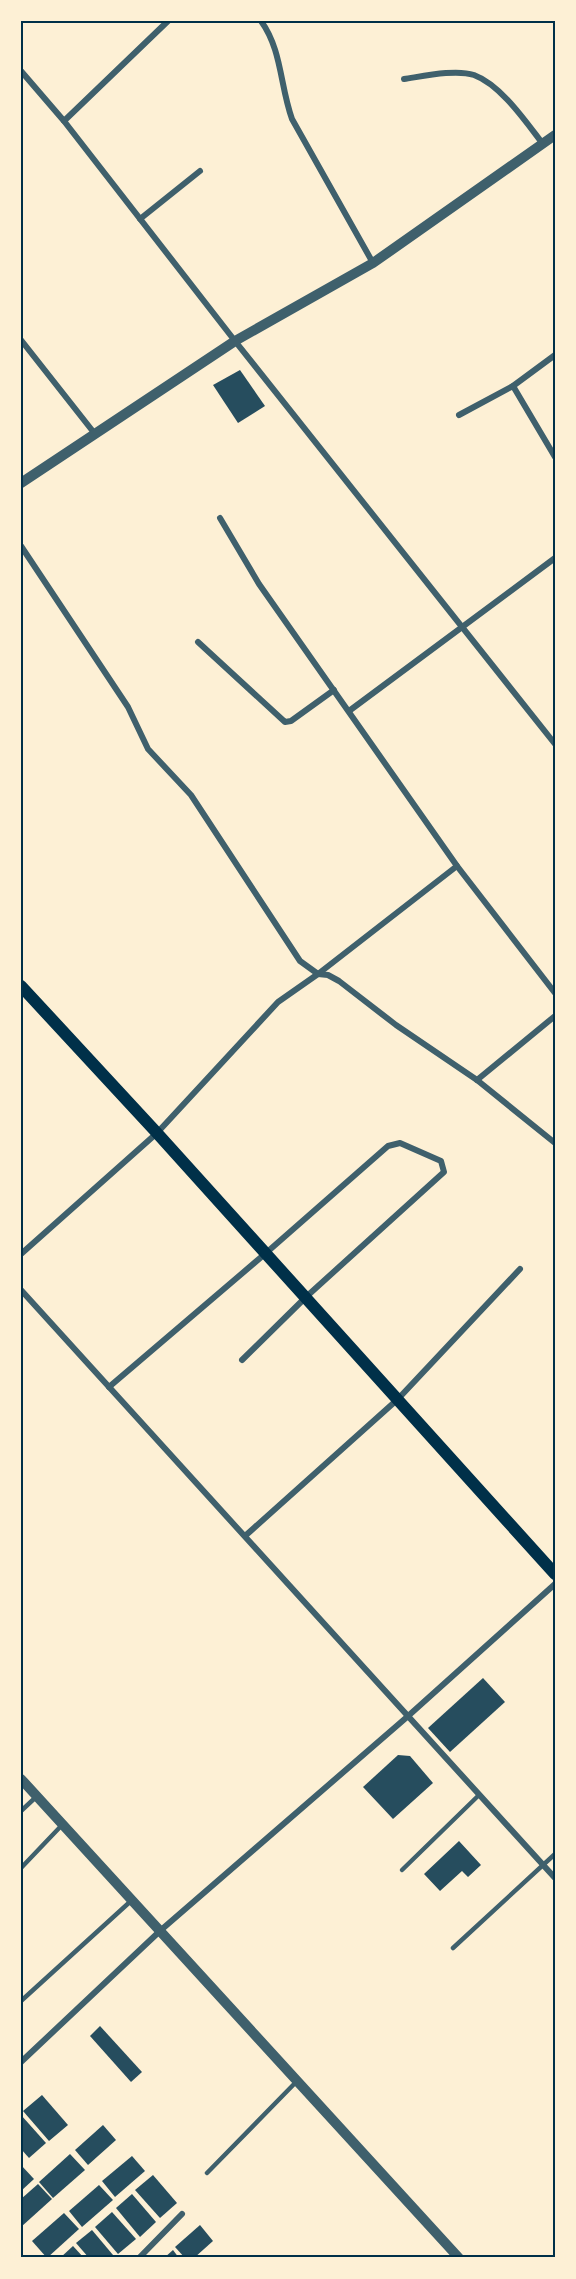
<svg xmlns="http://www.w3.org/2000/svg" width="576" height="2279" font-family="Jost,sans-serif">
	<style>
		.building { fill: #264d5e }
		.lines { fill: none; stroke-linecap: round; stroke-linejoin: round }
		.service { stroke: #3f606c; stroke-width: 4.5 }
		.minor { stroke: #3f606c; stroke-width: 6 }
		.tertiary { stroke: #3f606c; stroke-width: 10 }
		.secondary { stroke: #003049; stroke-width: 12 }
		.neatline { fill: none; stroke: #003049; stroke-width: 2 }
	</style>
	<rect width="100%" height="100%" fill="#fdf0d5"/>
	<g class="building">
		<polygon points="240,370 265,406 238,423 213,385"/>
		<polygon points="483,1678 505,1702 450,1752 428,1728"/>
		<polygon points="398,1755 410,1756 433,1783 393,1819 363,1787"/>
		<polygon points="459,1841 481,1865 468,1877 462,1871 440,1891 424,1874"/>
		<polygon points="100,2026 142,2072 131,2082 90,2036"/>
		<polygon points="42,2095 68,2125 49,2141 23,2111"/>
		<polygon points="21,2115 46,2143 29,2158 21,2149"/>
		<polygon points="103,2125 116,2140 88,2165 75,2150"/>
		<polygon points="70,2154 85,2170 53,2198 39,2182"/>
		<polygon points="132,2156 145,2171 115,2197 102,2181"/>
		<polygon points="21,2165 34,2179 21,2191"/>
		<polygon points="153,2175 177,2203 160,2218 135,2190"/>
		<polygon points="38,2184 52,2199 21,2227 21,2199"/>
		<polygon points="99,2185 113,2200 82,2227 69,2211"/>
		<polygon points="132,2194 156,2222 140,2237 116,2208"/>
		<polygon points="112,2212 136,2239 118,2254 95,2227"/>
		<polygon points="64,2213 79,2229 47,2258 32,2241"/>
		<polygon points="200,2225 213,2241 194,2258 185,2258 175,2247"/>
		<polygon points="92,2230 113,2255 109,2258 89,2258 76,2243"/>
		<polygon points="73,2246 84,2258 60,2258"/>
		<polygon points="173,2250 179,2258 164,2258"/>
	</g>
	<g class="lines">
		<g class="service">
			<polyline points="21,1811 36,1797"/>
			<polyline points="21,1868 62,1825"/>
			<polyline points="402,1870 479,1795"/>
			<polyline points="453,1948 555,1854"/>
			<polyline points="21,2001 132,1900"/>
			<polyline points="207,2173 298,2080"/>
		</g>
		<g class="minor">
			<path d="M261,21C282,50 280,86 292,119L373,263"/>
			<polyline points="21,71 64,121 235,341 555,744"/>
			<path d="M404,79C424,76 456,69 474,75C501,85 526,122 543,144"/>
			<polyline points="64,121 168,21"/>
			<polyline points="140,219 200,171"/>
			<polyline points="21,340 95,434"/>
			<polyline points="513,386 555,457"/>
			<polyline points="459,415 513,386 555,355"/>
			<polyline points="220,518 259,584 457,866 555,993"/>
			<polyline points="21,546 128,707 148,749 191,795 300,961 318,974 328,975 339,981 396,1025 477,1080 555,1143"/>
			<polyline points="198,642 285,722 291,721 334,690"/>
			<polyline points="349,711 555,558"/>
			<polyline points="477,1080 555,1016"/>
			<polyline points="21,1254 157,1133 278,1002 318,974 457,866"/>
			<polyline points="21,1290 555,1878"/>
			<polyline points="109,1387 266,1253 388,1146 400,1143 441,1161 444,1172 306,1297 242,1360"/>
			<polyline points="245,1536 398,1399 520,1269"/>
			<polyline points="21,2062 161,1930 407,1717 555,1584"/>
			<polyline points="139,2258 182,2214"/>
		</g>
		<g class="tertiary">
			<polyline points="21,483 235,341 373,263 555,135"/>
			<polyline points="21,1779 459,2258"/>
		</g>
		<polyline class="secondary" points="21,986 157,1133 555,1574"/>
	</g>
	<rect width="576" height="2279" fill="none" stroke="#fdf0d5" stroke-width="45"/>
	<rect x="22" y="22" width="532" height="2234" class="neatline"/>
</svg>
